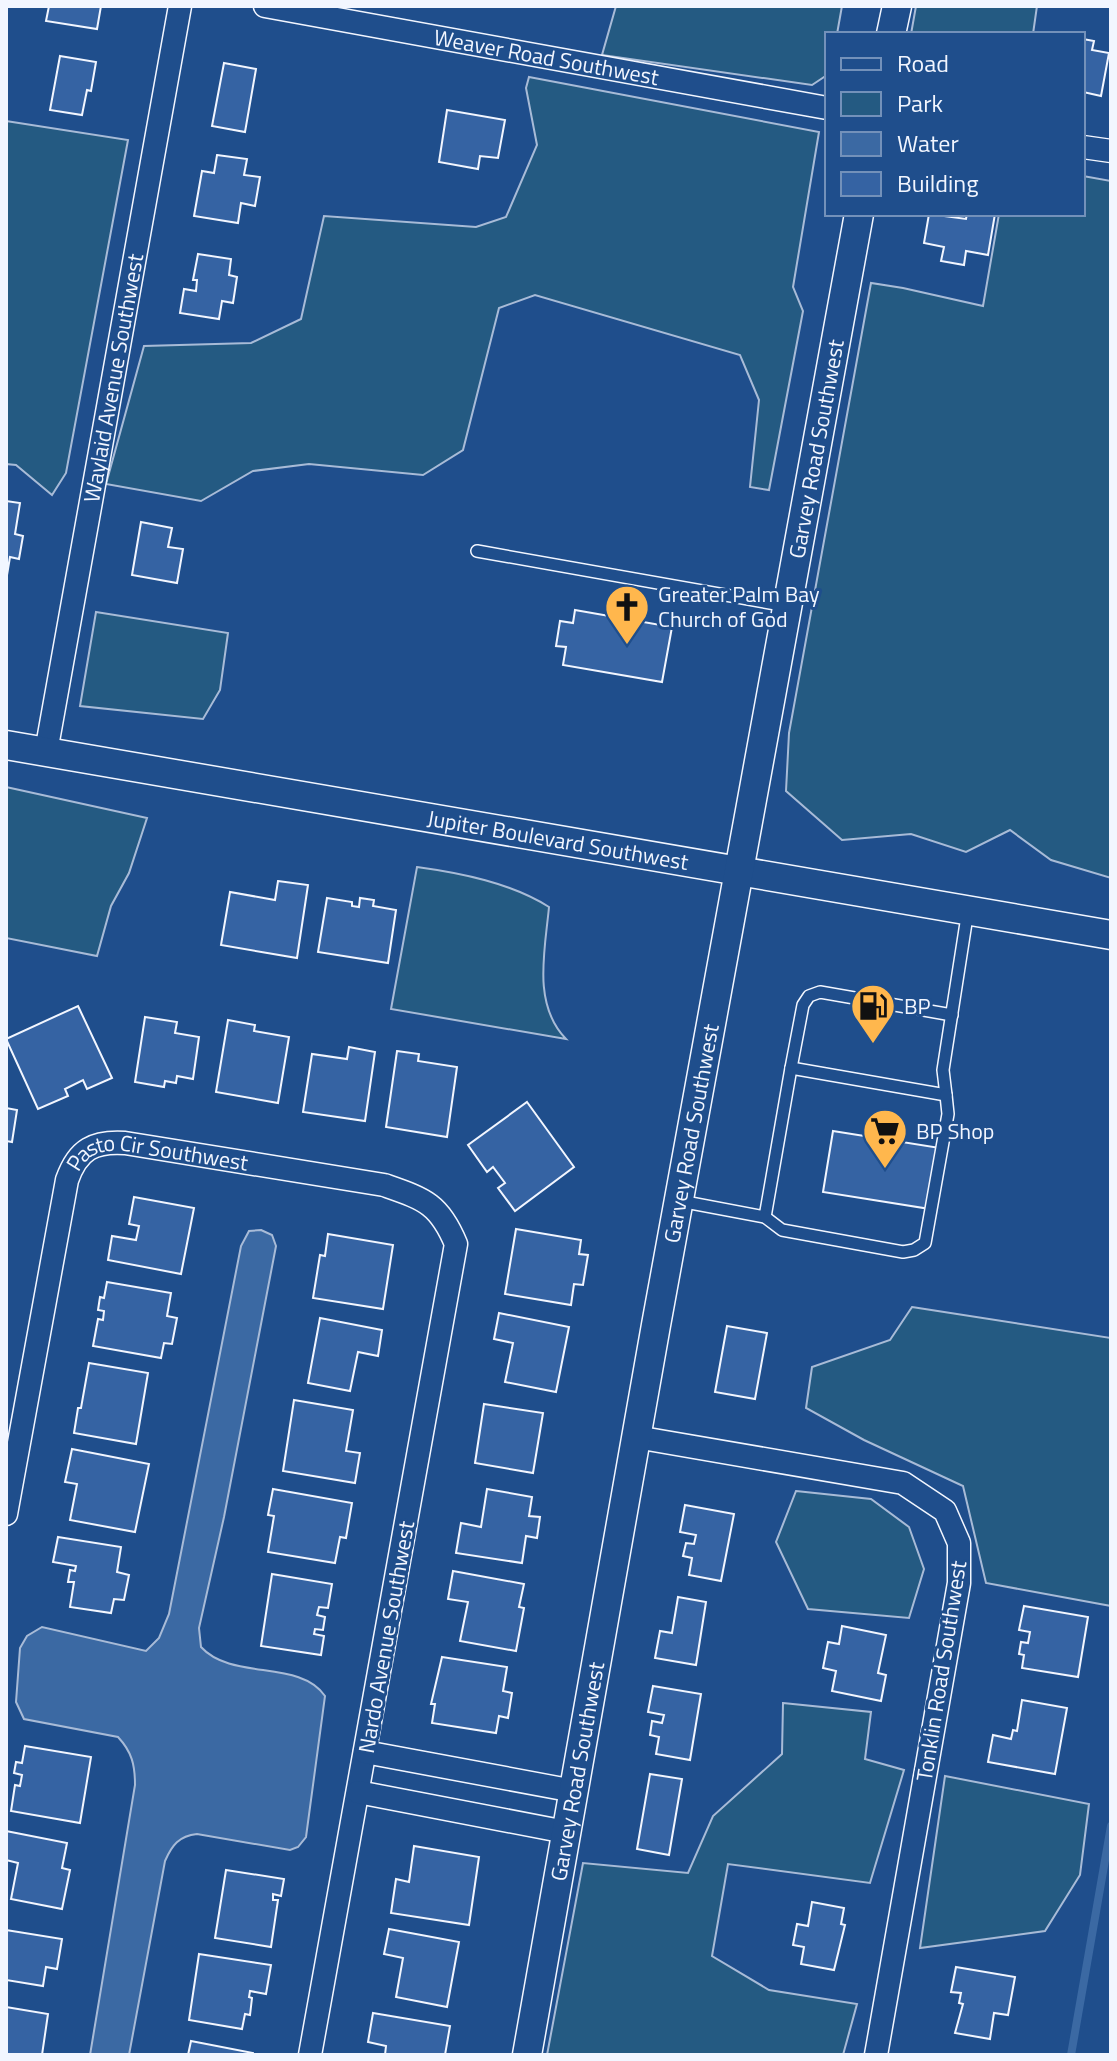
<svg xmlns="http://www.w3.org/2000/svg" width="1117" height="2061" font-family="'Titillium Web',sans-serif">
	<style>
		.green { fill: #245a82; stroke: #a8bbd7; stroke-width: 2 }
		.water { fill: #3b69a3; stroke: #a8bbd7; stroke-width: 2 }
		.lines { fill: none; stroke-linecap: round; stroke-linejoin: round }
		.stream { stroke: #3b69a3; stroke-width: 8 }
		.building { fill: #3563a3; stroke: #f2f6ff; stroke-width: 2 }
		.service-casing { stroke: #f2f6ff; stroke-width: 14 }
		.minor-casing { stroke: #f2f6ff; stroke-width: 25 }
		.tertiary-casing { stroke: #f2f6ff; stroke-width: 31 }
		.service { stroke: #1f4e8c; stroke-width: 11 }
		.minor { stroke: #1f4e8c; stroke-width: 22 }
		.tertiary { stroke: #1f4e8c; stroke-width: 28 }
		.labels { text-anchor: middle; stroke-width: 6; stroke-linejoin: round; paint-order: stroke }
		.street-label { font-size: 22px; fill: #f2f6ff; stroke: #1f4e8c }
		.poi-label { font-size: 22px; fill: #f2f6ff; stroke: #1f4e8c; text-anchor: start }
	</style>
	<rect width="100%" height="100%" fill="#1f4e8c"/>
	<g class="green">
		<polygon points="616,6 842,6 837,34 827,34 827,75 812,85 602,55"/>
		<polygon points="916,6 1037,6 1033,34 911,34"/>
		<polygon points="529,77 819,132 793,287 803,311 769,490 750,487 759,400 740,355 535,295 499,308 463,450 423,475 309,464 253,471 201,501 106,484 144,346 251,343 301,319 324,216 476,227 506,217 537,145 526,88"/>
		<polygon points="6,121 128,140 66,473 52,495 16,465 6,464"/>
		<polygon points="1083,176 1111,181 1111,878 1051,860 1010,830 966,852 911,834 842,840 786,791 789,733 871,283 903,288 983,306 999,214 1083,214"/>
		<polygon points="96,612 228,633 220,690 203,719 80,706"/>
		<polygon points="6,787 147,818 129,873 111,906 97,956 6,938"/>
		<path d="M417,867C461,873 511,883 549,907C545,950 532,1004 566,1039L391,1009Z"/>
		<polygon points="912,1307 1111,1338 1111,1606 986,1583 963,1486 864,1440 806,1408 812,1367 890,1340"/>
		<polygon points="796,1491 871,1499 909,1527 924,1569 909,1618 808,1609 776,1542"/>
		<polygon points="783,1703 871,1712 865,1759 904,1770 870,1883 728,1864 712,1956 769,1990 857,2004 843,2055 547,2055 583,1863 688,1873 713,1816 782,1754"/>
		<polygon points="945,1776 1089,1804 1080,1875 1045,1931 920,1948"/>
	</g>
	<path class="water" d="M261,1230L272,1235L276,1246L224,1517L199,1628L201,1647C232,1681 300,1659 325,1696L306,1837L298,1847L290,1850L197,1834C179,1836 172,1845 165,1861L129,2055H90L135,1785C135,1765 132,1752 118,1737L24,1719L16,1702L20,1648L27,1636L42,1627L146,1651L159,1638L169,1614L241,1246L249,1231Z"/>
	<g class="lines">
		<polyline class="stream" points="1071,2055 1111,1826"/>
	</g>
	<g class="building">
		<polygon points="49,6 101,6 97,29 46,21"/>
		<polygon points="1083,39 1094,41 1092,50 1109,53 1101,96 1083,92"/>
		<polygon points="60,56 96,62 91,91 87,90 82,115 50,110"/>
		<polygon points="224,63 256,69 245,132 212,126"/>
		<polygon points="447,110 505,120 498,158 480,156 478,169 439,162"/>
		<polygon points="217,155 247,159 244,175 260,177 255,206 241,203 238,223 194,216 202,171 214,173"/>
		<polygon points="929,214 966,219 967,214 995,214 988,255 966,251 964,265 941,261 944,247 924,243"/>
		<polygon points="198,254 231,259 229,275 237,277 233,303 222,301 219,319 180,313 184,289 196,291 197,280 193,280"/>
		<polygon points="6,501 20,503 15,534 23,536 19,559 10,557 7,575"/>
		<polygon points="141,522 172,528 168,547 183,549 177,583 132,575"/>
		<polygon points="575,610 672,627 662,682 563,665 566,647 556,646 560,621 573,623"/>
		<polygon points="278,881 308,885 297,958 221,945 230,892 275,900"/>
		<polygon points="327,898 352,902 352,906 359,907 360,898 374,900 373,906 396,910 388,963 318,952"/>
		<polygon points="78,1006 112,1078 87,1089 83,1080 65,1089 68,1096 38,1109 6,1039"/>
		<polygon points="145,1017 177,1022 175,1033 199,1037 193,1079 177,1076 176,1083 165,1081 164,1087 135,1082"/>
		<polygon points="228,1020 255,1025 254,1031 289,1037 278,1103 216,1092"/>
		<polygon points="349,1047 375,1052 365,1121 303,1112 312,1054 347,1059"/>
		<polygon points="397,1051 419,1054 418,1061 457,1067 447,1137 386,1127"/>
		<polygon points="527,1102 574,1167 515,1211 498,1188 505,1183 493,1167 487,1172 468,1145"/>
		<polygon points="6,1108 17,1110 12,1142 6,1141"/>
		<polygon points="833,1131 940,1148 930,1209 823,1192"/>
		<polygon points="134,1197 194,1208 181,1274 108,1260 112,1236 136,1240 139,1226 129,1224"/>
		<polygon points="516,1229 581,1240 579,1254 588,1255 583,1285 574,1284 571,1305 505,1294"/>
		<polygon points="328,1234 393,1245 383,1309 313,1298 320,1255 325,1256"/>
		<polygon points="107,1282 171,1293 167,1316 177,1318 172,1344 164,1343 161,1358 93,1346 98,1319 103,1320 104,1311 98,1310 100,1297 104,1298"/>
		<polygon points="499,1313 569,1327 556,1392 505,1382 513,1343 494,1339"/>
		<polygon points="320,1318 382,1330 378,1356 358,1352 350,1391 308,1383"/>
		<polygon points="727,1326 767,1333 755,1399 715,1392"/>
		<polygon points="89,1363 148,1373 136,1444 74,1433 78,1408 81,1408"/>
		<polygon points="294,1400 353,1410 346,1451 360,1453 355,1483 283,1471"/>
		<polygon points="484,1404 543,1413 533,1473 475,1463"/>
		<polygon points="72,1449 149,1464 135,1532 70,1520 77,1484 65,1482"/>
		<polygon points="273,1489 352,1503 346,1538 340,1537 335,1563 268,1552 274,1516 268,1515"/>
		<polygon points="487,1489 532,1497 529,1516 540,1517 537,1538 526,1536 522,1563 456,1553 461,1523 481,1527"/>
		<polygon points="685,1505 734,1514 721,1581 689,1575 692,1558 683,1556 686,1543 694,1544 696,1535 680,1532"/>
		<polygon points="58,1537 121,1547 117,1572 129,1575 124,1600 114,1599 111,1613 70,1607 74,1582 68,1582 70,1570 75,1571 76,1566 53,1562"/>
		<polygon points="453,1571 524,1584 519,1607 524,1608 516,1651 460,1641 468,1602 448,1599"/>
		<polygon points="272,1574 332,1584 328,1608 319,1607 317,1615 325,1617 323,1630 315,1629 314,1634 324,1636 321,1655 261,1646"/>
		<polygon points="678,1597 706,1602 696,1665 655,1658 660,1631 672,1633"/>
		<polygon points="1024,1606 1088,1617 1078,1677 1022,1668 1024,1655 1019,1654 1021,1642 1028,1643 1030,1632 1019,1630"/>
		<polygon points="842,1626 886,1635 878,1673 886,1675 881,1701 832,1691 836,1671 823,1668 828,1642 839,1644"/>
		<polygon points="442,1657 507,1667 503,1691 512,1693 508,1718 499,1716 496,1733 432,1723 435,1704 431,1704"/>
		<polygon points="653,1686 701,1694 690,1760 656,1754 659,1737 650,1735 652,1721 662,1723 664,1715 648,1712"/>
		<polygon points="1022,1700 1067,1708 1055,1774 988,1762 993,1735 1011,1739 1013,1730 1017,1731"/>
		<polygon points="25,1746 91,1757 80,1823 11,1811 15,1785 20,1786 22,1775 14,1773 16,1762 22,1763"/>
		<polygon points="650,1774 682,1779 669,1855 637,1849"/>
		<polygon points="6,1831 67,1843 62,1868 70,1870 62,1909 11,1899 18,1863 6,1860"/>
		<polygon points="414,1846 479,1857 469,1925 391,1913 396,1879 409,1882"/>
		<polygon points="226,1870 284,1879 281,1896 273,1894 273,1900 278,1900 271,1947 215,1938"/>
		<polygon points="812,1902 844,1908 841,1924 845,1925 834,1970 801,1964 804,1947 793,1945 797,1924 808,1926"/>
		<polygon points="389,1929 459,1942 447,2007 396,1997 403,1958 384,1954"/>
		<polygon points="6,1930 62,1939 57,1969 46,1967 43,1986 6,1980"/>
		<polygon points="199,1954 271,1965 266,1994 250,1991 249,1997 252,1998 250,2015 245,2014 242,2029 189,2020"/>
		<polygon points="956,1967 1015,1977 1008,2015 994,2013 990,2039 955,2033 963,2004 959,2003 961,1993 951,1992"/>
		<polygon points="6,2007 48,2014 42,2055 6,2055"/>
		<polygon points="373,2013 450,2026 445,2055 385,2055 386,2046 368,2042"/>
		<polygon points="191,2041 253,2053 253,2055 188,2055"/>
	</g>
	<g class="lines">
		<g class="service-casing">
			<g id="service">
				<polyline points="477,551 787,606"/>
				<polyline points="791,1068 803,1005 809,996 820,992 952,1015"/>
				<polyline points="680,1201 765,1217 791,1068 946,1095 943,1070 968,910"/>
				<polyline points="765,1217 782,1230 903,1252 914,1250 925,1243 948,1114 946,1095"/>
			</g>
		</g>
		<g class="minor-casing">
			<g id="minor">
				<path id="s1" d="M265,6L827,108"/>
				<polyline points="1083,147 1111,151"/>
				<path id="s2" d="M46,752L180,6"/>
				<polyline points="636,1437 903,1483 945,1511 959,1543 959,1583 876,2055"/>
				<path id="s3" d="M6,1514L67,1180C78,1149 94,1141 125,1143L384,1185C424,1199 439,1203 456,1244L310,2055"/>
				<polyline points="365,1752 574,1791"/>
				<polyline points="358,1792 566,1832"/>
			</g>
		</g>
		<g class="tertiary-casing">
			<g id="tertiary">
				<polyline points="891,34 897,6"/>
				<path id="s4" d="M6,745L1111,935"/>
				<path id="s5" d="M527,2055L656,1325L859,214"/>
			</g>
		</g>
		<use href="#service" class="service"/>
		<use href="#minor" class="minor"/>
		<use href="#tertiary" class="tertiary"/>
	</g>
	<defs>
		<g id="church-pin" transform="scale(2.3)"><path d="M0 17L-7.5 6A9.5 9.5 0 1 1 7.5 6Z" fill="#ffb74d" stroke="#1f4e8c"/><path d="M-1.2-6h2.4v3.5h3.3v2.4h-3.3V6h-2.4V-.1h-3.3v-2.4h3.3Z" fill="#111"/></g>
		<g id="fuel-pin" transform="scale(2.3)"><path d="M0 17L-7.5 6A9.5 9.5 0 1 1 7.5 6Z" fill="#ffb74d" stroke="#1f4e8c"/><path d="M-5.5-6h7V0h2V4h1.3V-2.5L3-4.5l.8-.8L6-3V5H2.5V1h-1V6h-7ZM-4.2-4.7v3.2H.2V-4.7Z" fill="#111"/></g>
		<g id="supermarket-pin" transform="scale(2.3)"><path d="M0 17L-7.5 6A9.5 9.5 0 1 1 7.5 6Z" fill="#ffb74d" stroke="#1f4e8c"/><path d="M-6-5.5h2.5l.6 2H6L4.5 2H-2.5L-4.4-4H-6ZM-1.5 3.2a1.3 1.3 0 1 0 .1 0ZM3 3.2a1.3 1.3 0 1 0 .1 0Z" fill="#111"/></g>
	</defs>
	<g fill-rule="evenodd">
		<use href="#church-pin" x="627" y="607"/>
		<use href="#fuel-pin" x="873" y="1006"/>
		<use href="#supermarket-pin" x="885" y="1131"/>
	</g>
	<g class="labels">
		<g class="street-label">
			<text dy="8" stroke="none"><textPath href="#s1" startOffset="286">Weaver Road Southwest</textPath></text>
			<text dy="8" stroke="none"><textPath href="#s2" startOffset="380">Waylaid Avenue Southwest</textPath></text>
			<text dy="8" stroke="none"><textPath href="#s5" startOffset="1632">Garvey Road Southwest</textPath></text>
			<text dy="8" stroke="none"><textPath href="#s4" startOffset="560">Jupiter Boulevard Southwest</textPath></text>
			<text dy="8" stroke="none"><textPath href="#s5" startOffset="936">Garvey Road Southwest</textPath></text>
			<text dy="8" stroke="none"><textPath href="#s3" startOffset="446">Pasto Cir Southwest</textPath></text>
			<text transform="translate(386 1637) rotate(-80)" y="8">Nardo Avenue Southwest</text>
			<text transform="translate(941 1671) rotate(-81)" y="8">Tonklin Road Southwest</text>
			<text dy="8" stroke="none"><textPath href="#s5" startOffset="288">Garvey Road Southwest</textPath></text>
		</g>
		<g class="poi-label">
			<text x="658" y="602">Greater Palm Bay<tspan x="658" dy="25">Church of God</tspan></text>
			<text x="904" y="1014">BP</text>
			<text x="916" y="1139">BP Shop</text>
		</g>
	</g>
	<rect width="1117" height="2061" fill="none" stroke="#f2f6ff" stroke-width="16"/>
	<rect x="825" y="32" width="260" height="184" fill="#1f4e8c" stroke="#7391ba" stroke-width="2"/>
	<rect x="841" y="58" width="40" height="12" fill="#1f4e8c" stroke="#7391ba" stroke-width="2"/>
	<text x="897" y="72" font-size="24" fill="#f2f6ff">Road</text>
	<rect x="841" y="92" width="40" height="24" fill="#245a82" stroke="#7391ba" stroke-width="2"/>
	<text x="897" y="112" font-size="24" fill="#f2f6ff">Park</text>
	<rect x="841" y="132" width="40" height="24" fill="#3b69a3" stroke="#7391ba" stroke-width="2"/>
	<text x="897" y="152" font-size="24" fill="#f2f6ff">Water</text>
	<rect x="841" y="172" width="40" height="24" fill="#3563a3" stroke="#7391ba" stroke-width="2"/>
	<text x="897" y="192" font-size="24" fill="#f2f6ff">Building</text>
</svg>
